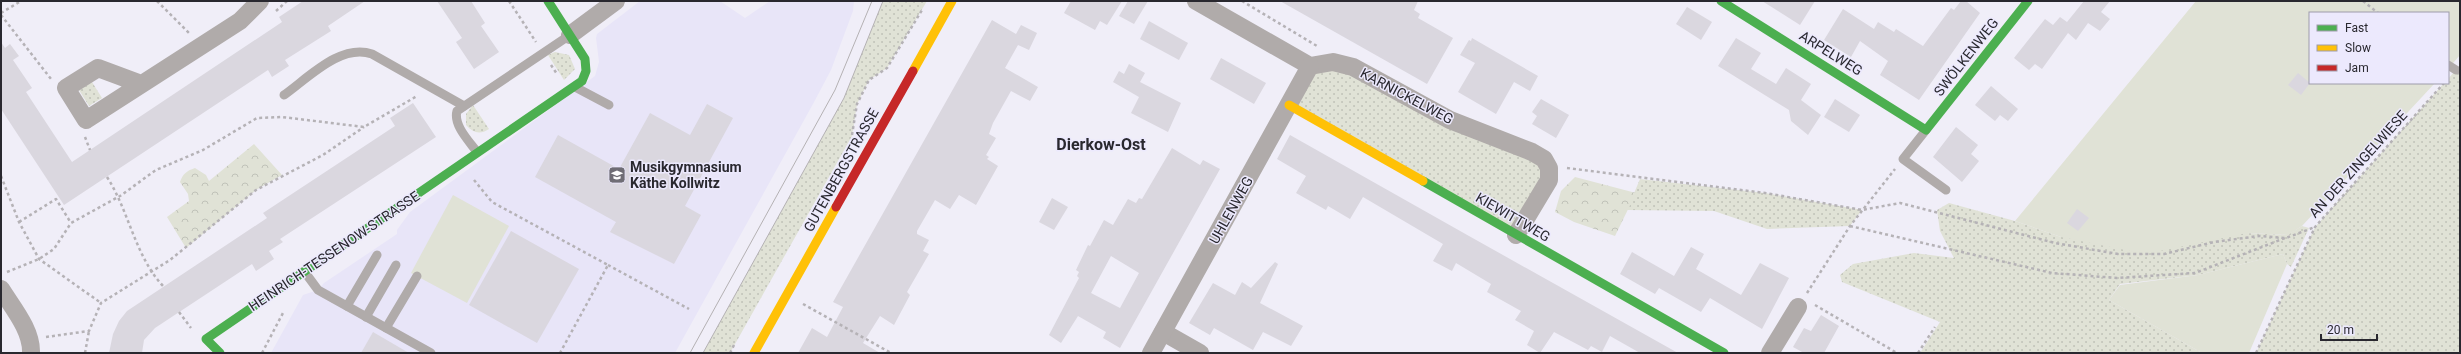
<svg xmlns="http://www.w3.org/2000/svg" width="2461" height="354" font-family="Roboto,sans-serif">
	<style>
		.built { fill: #e8e5f8 }
		.grass { fill: url(#grass-dots) }
		.park { fill: url(#park-crowns) }
		.garden { fill: #e0e2d6 }
		.building { fill: #dad7df; fill-rule: evenodd }
		.lines { fill: none; stroke-linecap: round; stroke-linejoin: round }
		.path { stroke: #b5b2b6; stroke-width: 2.5; stroke-dasharray: 3 3; stroke-linecap: butt }
		.lane { stroke: #b0abaa; stroke-width: 9 }
		.street { stroke: #b0abaa; stroke-width: 18 }
		.fast { stroke: #4caf50; stroke-width: 9 }
		.slow { stroke: #ffc107; stroke-width: 9 }
		.jam { stroke: #c62828; stroke-width: 9 }
		.tram { stroke: #b4b1b3; stroke-width: 1 }
		.labels { text-anchor: middle; stroke-width: 3; stroke-linejoin: round; paint-order: stroke }
		.street-label { font-size: 14px; fill: #29282f; stroke: #ece9fd }
		.poi-label { font-size: 14px; font-weight: bold; fill: #29282f; stroke: #ece9fd; text-anchor: start }
		.quarter-label { font-size: 16px; font-weight: bold; fill: #29282f; stroke: #ece9fd }
	</style>
	<defs>
		<pattern id="grass-dots" width="8" height="8" patternUnits="userSpaceOnUse"><rect width="8" height="8" fill="#e0e2d6"/><path d="M2 2h.1M6 6h.1" fill="none" stroke="#c0c2b8" stroke-width="1.8" stroke-linecap="round"/></pattern>
		<pattern id="park-crowns" width="20" height="18" patternUnits="userSpaceOnUse"><rect width="20" height="18" fill="#e0e2d6"/><path d="M2 6a3 3 0 1 1 6 0M12 15a3 3 0 1 1 6 0" fill="none" stroke="#c0c2b8"/></pattern>
	</defs>
	<rect width="100%" height="100%" fill="#f0eef8"/>
	<polygon class="built" points="640,1 720,1 745,18 770,1 854,1 853,11 831,70 813,104 675,353 271,353 303,295 318,290 324,283 397,234 397,230 410,212 595,76 599,62 596,38 597,34"/>
	<g class="grass">
		<polygon points="883,1 927,1 887,68 869,80 857,104 852,136 730,353 703,353 844,98"/>
		<polygon points="555,52 569,55 575,69 564,80 548,55"/>
		<polygon points="1333,62 1549,168 1516,235 1289,105 1310,66"/>
		<polygon points="2460,65 2460,353 2256,353 2315,227 2444,83 2448,83 2448,79"/>
		<polygon points="92,82 102,98 89,106 79,90"/>
		<path d="M473,105L489,129C480,135 473,133 466,125V114Z"/>
		<polygon points="1640,179 1765,193 1862,210 1850,226 1767,229 1714,211 1627,210"/>
		<polygon points="1949,203 2015,221 2061,237 2247,233 2287,235 2302,226 2309,228 2291,267 2287,264 2283,254 2198,275 2120,284 2109,300 2202,353 1920,353 1940,322 1842,282 1840,275 1853,264 1914,253 1954,258 1940,231 1937,210"/>
	</g>
	<g class="park">
		<path d="M254,144L282,175L256,190L186,248L167,217L189,201L188,194L180,182C183,174 186,171 195,168L206,175L209,181Z"/>
		<polygon points="1575,177 1636,193 1615,236 1574,222 1555,212 1561,191"/>
	</g>
	<g class="garden">
		<polygon points="2196,1 2460,1 2460,55 2448,69 2448,13 2310,13 2310,83 2435,83 2302,226 2288,235 2247,233 2145,254 2061,237 2015,221"/>
		<polygon points="453,195 509,226 467,303 411,273"/>
		<polygon points="2283,254 2287,264 2249,353 2202,353 2109,300 2120,285 2198,275"/>
	</g>
	<g class="building">
		<polygon points="303,1 365,1 328,26 331,31 285,60 289,66 272,77 268,70 64,205 1,109 1,42 5,48 10,44 19,56 13,60 32,88 26,92 72,162 282,22 279,17"/>
		<polygon points="437,1 471,1 485,23 481,26 499,52 474,69 456,42 462,38"/>
		<polygon points="1071,1 1122,1 1107,25 1100,21 1095,30 1064,13"/>
		<polygon points="1128,1 1148,1 1134,24 1119,16"/>
		<polygon points="1280,1 1418,1 1414,10 1420,14 1418,18 1453,38 1427,84"/>
		<polygon points="1762,1 1815,1 1800,25"/>
		<polygon points="1961,1 1966,1 1980,13 1919,100 1880,75 1888,61 1860,41 1851,57 1824,40 1843,9 1874,29 1878,22 1894,32 1896,29 1923,46 1951,8 1954,10"/>
		<polygon points="2084,1 2110,1 2101,12 2110,19 2100,31 2088,23 2076,40 2068,33 2042,69 2035,64 2029,70 2014,58 2045,19 2053,25 2060,17 2067,22"/>
		<polygon points="1687,7 1712,22 1701,40 1676,24"/>
		<polygon points="992,20 1016,34 1021,25 1037,33 1029,50 1018,45 1005,68 1038,87 1030,101 1011,91 993,123 989,134 996,138 986,155 989,157 987,159 998,166 976,205 959,195 950,209 935,200 917,231 917,234 929,240 923,251 929,254 907,292 910,295 894,325 880,316 863,343 880,353 798,353 812,328 827,337 843,307 833,302"/>
		<polygon points="1149,21 1188,43 1179,60 1140,39"/>
		<polygon points="1472,38 1538,76 1530,91 1514,82 1496,114 1458,92 1475,63 1460,55 1469,40 1471,41"/>
		<polygon points="1736,38 1761,53 1751,69 1776,84 1786,68 1811,84 1801,100 1821,115 1808,135 1791,121 1789,110 1718,66"/>
		<polygon points="1221,58 1266,83 1254,104 1210,79"/>
		<polygon points="1129,64 1145,73 1140,82 1181,103 1168,132 1131,113 1139,97 1113,82 1119,71 1124,74"/>
		<polygon points="2298,73 2310,83 2301,95 2288,85"/>
		<polygon points="1991,86 2018,109 2008,121 2000,115 1995,121 1975,105"/>
		<polygon points="1541,99 1569,115 1556,138 1532,124 1537,116 1532,112"/>
		<polygon points="1835,99 1860,115 1849,132 1824,117"/>
		<polygon points="413,103 436,137 280,239 283,242 269,251 274,259 256,271 252,264 155,328 144,340 142,353 109,353 113,334 119,321 127,311 267,218 263,213 395,126 390,118"/>
		<polygon points="707,104 733,118 685,206 701,215 674,264 610,232 616,222 535,177 558,135 619,169 650,113 690,135"/>
		<polygon points="1956,127 1978,145 1971,154 1979,161 1962,182 1933,157"/>
		<polygon points="1290,135 1469,236 1678,353 1640,353 1610,336 1602,352 1591,346 1588,350 1554,332 1540,353 1527,345 1534,331 1515,320 1521,311 1487,292 1491,284 1456,263 1452,271 1433,261 1443,244 1363,197 1350,219 1328,206 1326,210 1296,193 1306,176 1277,159"/>
		<path d="M1172,148L1200,165L1203,160L1220,169L1120,348L1103,338L1106,332L1078,316L1061,343L1049,335L1079,278L1077,276L1079,272L1076,270L1088,245L1090,246L1104,220L1113,225L1128,199L1136,203L1139,198L1142,199ZM1111,256L1139,273L1120,308L1091,293Z"/>
		<polygon points="1052,198 1068,207 1054,230 1039,222"/>
		<polygon points="2077,209 2089,218 2078,231 2067,223"/>
		<polygon points="511,231 579,269 537,343 469,305"/>
		<polygon points="1691,247 1704,254 1696,269 1741,295 1760,263 1789,278 1762,329 1710,298 1701,312 1659,288 1655,294 1620,274 1632,252 1674,276"/>
		<polygon points="1275,262 1278,264 1260,303 1303,326 1291,346 1263,332 1253,350 1214,328 1210,335 1189,323 1213,283 1235,295 1242,282 1251,288"/>
		<polygon points="1821,315 1839,326 1824,353 1804,353 1793,347 1804,328 1811,331"/>
		<polygon points="373,332 409,353 361,353"/>
	</g>
	<g class="lines">
		<g class="path">
			<polyline points="157,1 189,33"/>
			<polyline points="509,1 536,42"/>
			<polyline points="1242,1 1317,46"/>
			<polyline points="2363,1 2378,13"/>
			<polyline points="276,11 287,1"/>
			<polyline points="1,13 21,1"/>
			<polyline points="1,15 51,79"/>
			<polyline points="551,65 557,74"/>
			<polyline points="852,135 857,104 869,80 887,68 922,10"/>
			<polyline points="85,137 90,150"/>
			<polyline points="1567,168 1765,193 1862,210 1900,203 2055,243 2118,254 2164,254 2214,242 2259,236 2286,238 2315,227"/>
			<polyline points="1,176 19,222 39,259 101,303"/>
			<path d="M107,177C129,211 135,256 163,286"/>
			<polyline points="474,180 492,202 608,265 560,353"/>
			<polyline points="19,222 56,199 71,223"/>
			<polyline points="1850,226 2052,273 2117,278 2195,273 2285,238"/>
			<polyline points="608,265 689,309"/>
			<polyline points="7,272 39,259 54,249 71,223 120,196 156,170 203,150 257,118 282,117 364,127 417,96"/>
			<polyline points="1807,293 1850,226 1895,169"/>
			<polyline points="803,304 891,353"/>
			<polyline points="1815,305 1897,353"/>
			<polyline points="179,312 191,328"/>
			<polyline points="46,337 89,331 101,303 170,260 256,190 323,155 364,127"/>
			<polyline points="85,353 89,331"/>
			<polyline points="262,353 284,311"/>
			<polyline points="730,353 734,345"/>
			<polyline points="1918,353 1935,327"/>
			<polyline points="2256,353 2315,227 2444,83"/>
		</g>
		<g class="lane">
			<polyline points="2448,65 2456,70"/>
			<polyline points="575,87 609,105"/>
			<path d="M284,95C308,78 341,43 372,54L464,106"/>
			<polyline points="1926,130 1903,159 1946,190"/>
			<path d="M477,152C469,141 453,125 457,111L570,35"/>
			<polyline points="304,271 318,290 431,353"/>
			<polyline points="347,306 377,255"/>
			<polyline points="366,317 396,265"/>
			<polyline points="386,328 417,276"/>
		</g>
		<g class="street">
			<polyline points="1196,1 1310,66 1333,62 1353,67 1450,120 1532,152 1544,159 1549,168 1549,180 1516,235"/>
			<polyline points="570,35 616,1"/>
			<polyline points="141,84 98,68 66,88 86,120 240,21 260,1"/>
			<path d="M1,289C12,307 32,330 31,353"/>
			<polyline points="1163,332 1200,353"/>
			<polyline points="1151,353 1310,66"/>
			<polyline points="1770,353 1798,307"/>
		</g>
		<g class="fast">
			<polyline points="1721,1 1926,130 2028,1"/>
			<polyline points="1423,181 1724,353"/>
			<polyline points="220,353 206,339 582,81 586,71 585,59 548,1"/>
		</g>
		<g class="slow">
			<polyline points="913,71 952,1"/>
			<polyline points="1289,105 1423,181"/>
			<polyline points="754,353 836,207"/>
		</g>
		<polyline class="jam" points="836,207 913,71"/>
		<g class="tram">
			<polyline points="690,353 835,90 872,1"/>
			<polyline points="703,353 844,98 883,1"/>
		</g>
	</g>
	<defs>
		<g id="school-square" transform="scale(0.9)"><rect x="-9" y="-9" width="18" height="18" rx="4" fill="#6f6d75" stroke="#ece9fd"/><path d="M0-5L7-2L0 1L-7-2ZM-4 1L0 2.5L4 1V4Q0 6-4 4Z" fill="#fff"/></g>
	</defs>
	<g fill-rule="evenodd">
		<use href="#school-square" x="617" y="175"/>
	</g>
	<g class="labels">
		<g class="street-label">
			<text transform="translate(1831 53) rotate(32)" y="5">ARPELWEG</text>
			<text transform="translate(1966 57) rotate(-52)" y="5">SWÖLKENWEG</text>
			<text transform="translate(1407 96) rotate(28)" y="5">KARNICKELWEG</text>
			<text transform="translate(2358 164) rotate(-48)" y="5">AN DER ZINGELWIESE</text>
			<text transform="translate(841 170) rotate(-61)" y="5">GUTENBERGSTRASSE</text>
			<text transform="translate(1231 210) rotate(-61)" y="5">UHLENWEG</text>
			<text transform="translate(1513 217) rotate(30)" y="5">KIEWITTWEG</text>
			<text transform="translate(334 251) rotate(-34)" y="5">HEINRICH-TESSENOW-STRASSE</text>
		</g>
		<g class="poi-label">
			<text x="630" y="172">Musikgymnasium<tspan x="630" dy="16">Käthe Kollwitz</tspan></text>
		</g>
		<g class="quarter-label">
			<text x="1101" y="150">Dierkow-Ost</text>
		</g>
	</g>
	<rect width="2461" height="354" fill="none" stroke="#29282f" stroke-width="4"/>
	<rect x="2309" y="12" width="140" height="72" fill="#ece9fd" stroke="#9e9cab"/>
	<rect x="2317" y="25" width="20" height="6" fill="#4caf50" stroke="#9e9cab"/>
	<text x="2345" y="32" font-size="12" fill="#29282f">Fast</text>
	<rect x="2317" y="45" width="20" height="6" fill="#ffc107" stroke="#9e9cab"/>
	<text x="2345" y="52" font-size="12" fill="#29282f">Slow</text>
	<rect x="2317" y="65" width="20" height="6" fill="#c62828" stroke="#9e9cab"/>
	<text x="2345" y="72" font-size="12" fill="#29282f">Jam</text>
	<path d="M2321 334v6h56v-6" fill="none" stroke="#29282f" stroke-width="2"/>
	<text x="2327" y="334" font-size="12" fill="#29282f" stroke="#ece9fd" stroke-width="3" paint-order="stroke">20 m</text>
</svg>
